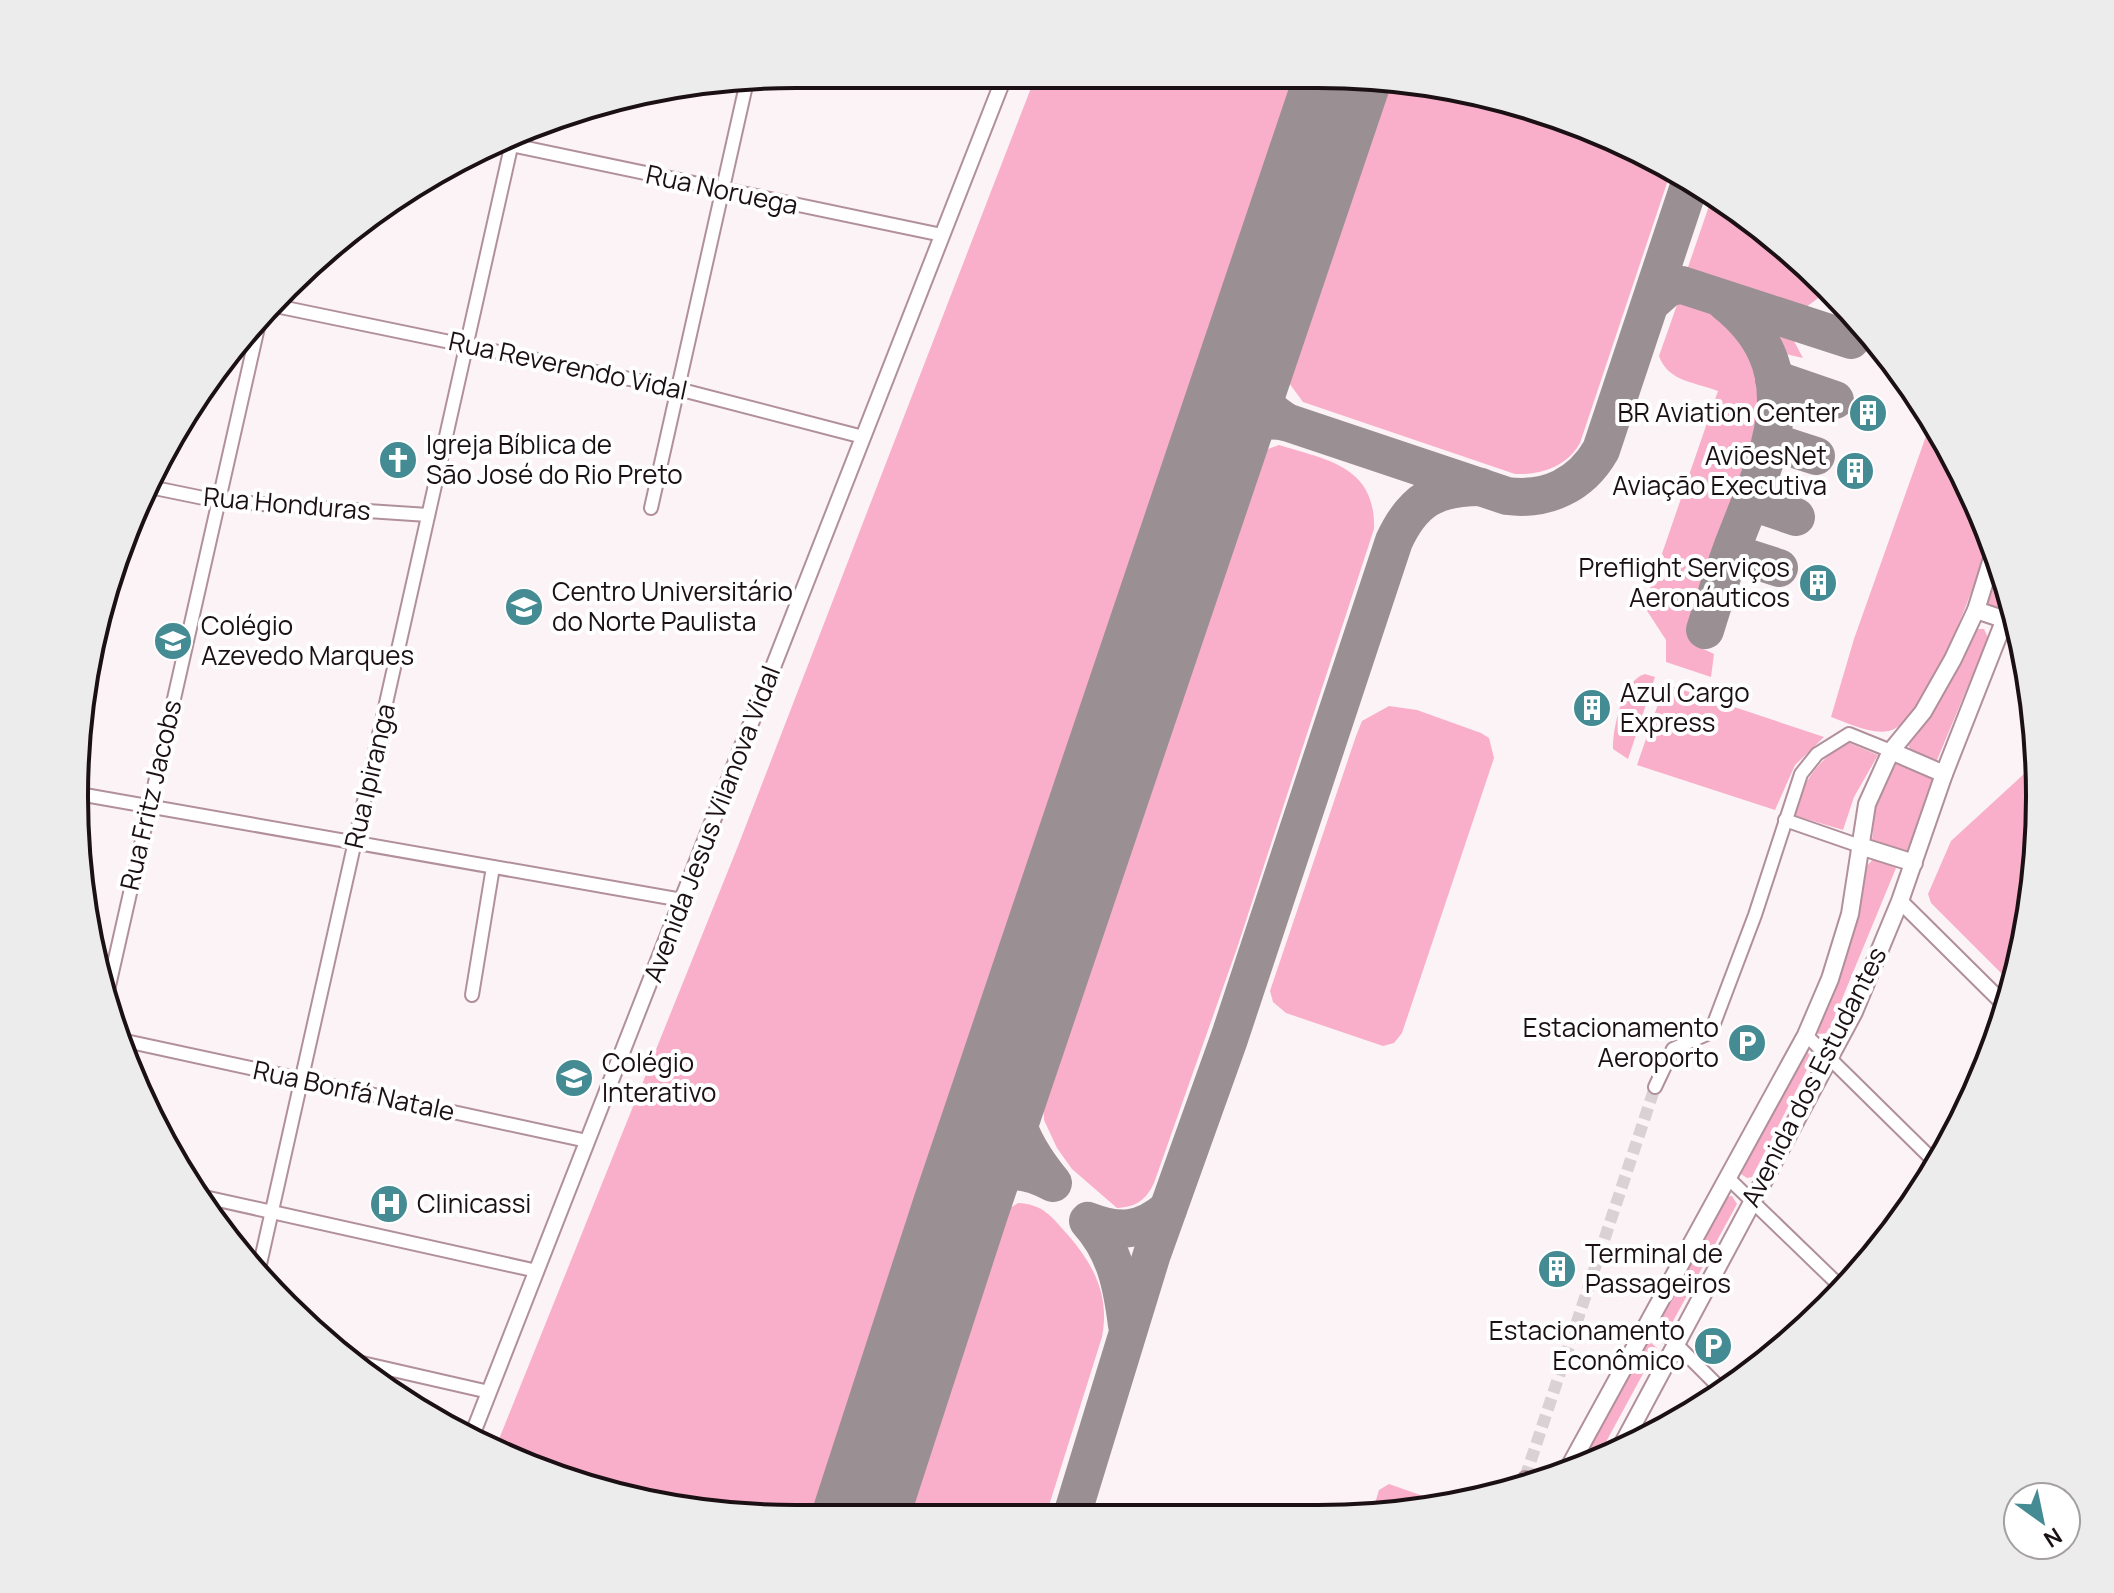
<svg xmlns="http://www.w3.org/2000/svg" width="2114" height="1593" font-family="Manrope,sans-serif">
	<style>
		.green { fill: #f9afc9 }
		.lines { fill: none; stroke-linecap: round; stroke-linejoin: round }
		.taxiway { stroke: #9a9094; stroke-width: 38 }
		.runway { stroke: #9a9094; stroke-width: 96 }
		.minor-tunnel { stroke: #d9d1d4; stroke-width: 12; stroke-dasharray: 12 6; stroke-linecap: butt }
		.minor-casing { stroke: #b1909b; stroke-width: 16 }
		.tertiary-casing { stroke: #b1909b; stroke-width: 18 }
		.secondary-casing { stroke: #b1909b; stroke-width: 20 }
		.minor { stroke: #fff; stroke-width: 12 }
		.tertiary { stroke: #fff; stroke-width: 14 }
		.secondary { stroke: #fff; stroke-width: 16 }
		.labels { text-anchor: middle; stroke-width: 8; stroke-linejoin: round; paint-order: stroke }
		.street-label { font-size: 26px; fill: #1b1014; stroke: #fff }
		.poi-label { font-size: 26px; fill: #1b1014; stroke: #fff; text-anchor: start }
		.rim { fill: none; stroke: #1b1014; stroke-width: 4 }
	</style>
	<rect width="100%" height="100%" fill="#fbf3f6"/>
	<g class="green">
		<polygon points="1036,75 1304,75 1057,818 945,1132 821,1517 749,1517 565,1481 495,1449 738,846"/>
		<path d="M1378,78L1504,99L1670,174L1580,443C1567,467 1540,475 1515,474L1303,402L1289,383L1285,360Z"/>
		<polygon points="1716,199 1726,202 1824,294 1795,315 1692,280 1686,273 1710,203"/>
		<path d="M1683,298C1728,302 1766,351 1769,396C1770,406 1767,418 1766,428L1693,644L1714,654L1711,677L1666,662V640L1644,606L1718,391C1696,382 1668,382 1659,356L1678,302Z"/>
		<polygon points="1769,321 1787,328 1803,358 1772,351 1762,326"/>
		<path d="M1931,422L1966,477L1989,540C1977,581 1931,707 1896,728C1878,739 1849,723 1831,717L1854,639Z"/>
		<path d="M1279,445C1327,460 1376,466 1374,529L1237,948L1154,1183C1146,1200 1136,1207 1117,1208L1072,1169L1057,1148L1044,1120L1042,1079L1120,866L1251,464L1265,450Z"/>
		<polygon points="1998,563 2006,585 1998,610 1981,607"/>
		<path d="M1975,629H1984L1988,638L1937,760C1924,761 1914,757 1908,745L1951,681Z"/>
		<path d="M1645,674L1655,677L1628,759L1613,749C1612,730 1623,679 1645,674Z"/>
		<polygon points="1665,684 1824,737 1795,765 1775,810 1637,765"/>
		<polygon points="1389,706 1417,710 1481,733 1489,738 1494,758 1402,1033 1394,1043 1383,1046 1286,1013 1273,1002 1270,991 1356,736 1362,721"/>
		<path d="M1847,742L1878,755L1854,797L1843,830L1793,815C1803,781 1817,761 1847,742Z"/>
		<polygon points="1897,761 1935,778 1909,854 1872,841 1875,808"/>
		<polygon points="2038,761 2034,891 2012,984 1931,903 1928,894 1951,841"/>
		<polygon points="1875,857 1891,861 1896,868 1828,1033 1818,1034 1816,1028 1847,952 1864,869"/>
		<polygon points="1807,1052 1813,1058 1752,1177 1747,1178 1741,1174 1802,1053"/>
		<polygon points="1732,1196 1737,1204 1672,1323 1667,1323 1661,1314 1726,1197"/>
		<path d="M1018,1203C1043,1204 1052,1217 1068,1235C1094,1265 1110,1296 1102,1337L1046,1515L900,1516L998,1216Z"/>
		<polygon points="1649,1341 1657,1348 1594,1464 1582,1467 1578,1463"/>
		<polygon points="1389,1484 1426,1497 1422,1510 1372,1513 1379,1490"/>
	</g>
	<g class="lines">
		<g class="taxiway">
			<polyline points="1653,301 1669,287 1682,285 1851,340"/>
			<polyline points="1774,379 1835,400"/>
			<path d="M1286,422L1507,496C1547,501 1581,485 1601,450L1690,183"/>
			<polyline points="1773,435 1779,444 1816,456"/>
			<path d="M1217,456C1234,429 1253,416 1286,422C1258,404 1247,386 1252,352"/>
			<polyline points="1753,496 1761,505 1796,517"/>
			<polyline points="1734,544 1742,556 1779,568"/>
			<path d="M1705,630C1714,601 1723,572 1734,543C1766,459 1814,372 1725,302"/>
			<path d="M961,1207C989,1170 1010,1161 1053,1183C1013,1134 1007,1106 1016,1044"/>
			<path d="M1127,1325C1122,1286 1116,1252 1088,1221C1119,1233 1141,1232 1168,1209"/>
			<path d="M1072,1515L1152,1254L1229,1039L1394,541C1413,500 1435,487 1481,487"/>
		</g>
		<polyline class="runway" points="860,1517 961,1207 1344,75"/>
		<polyline class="minor-tunnel" points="1525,1478 1655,1087"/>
		<g class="minor-casing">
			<g id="minor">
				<polyline points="502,143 942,235"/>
				<polyline points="271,305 678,389 863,437"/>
				<polyline points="145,486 218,501 428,515"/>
				<polyline points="651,508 747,81"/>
				<polyline points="79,794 682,900"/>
				<polyline points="1785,820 1860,846"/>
				<polyline points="109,986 259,323"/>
				<polyline points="472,995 493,867"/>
				<polyline points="1806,1035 1938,1165"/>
				<polyline points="121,1040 587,1141"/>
				<polyline points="1655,1087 1673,1049 1707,1034 1713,1026 1755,915 1801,774 1817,754 1849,734 1891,751"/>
				<polyline points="1727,1177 1843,1289"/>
				<polyline points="200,1196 537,1271"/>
				<polyline points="258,1273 513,138"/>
				<polyline points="1650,1318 1722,1390"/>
				<polyline points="349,1360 489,1392"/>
				<polyline points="1523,1483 1525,1478"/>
			</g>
		</g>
		<g class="tertiary-casing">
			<g id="tertiary">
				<polyline points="1900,901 2007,1007"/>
				<polyline points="471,1438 1005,75"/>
			</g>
		</g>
		<g class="secondary-casing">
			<g id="secondary">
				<polyline points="1976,610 2006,620"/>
				<polyline points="1891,751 1944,774"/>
				<polyline points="1860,846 1914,863"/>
				<polyline points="1620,1449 1854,1012 1900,901 1944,774 2012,601"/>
				<polyline points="1567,1471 1806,1035 1830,979 1850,914 1867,804 1891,751 1923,712 1953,659 1976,610 1994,552"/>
			</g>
		</g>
		<use href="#minor" class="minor"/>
		<use href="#tertiary" class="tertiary"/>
		<use href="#secondary" class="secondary"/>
	</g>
	<defs>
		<g id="building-disc" transform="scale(2)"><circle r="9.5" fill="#448b94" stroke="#fff"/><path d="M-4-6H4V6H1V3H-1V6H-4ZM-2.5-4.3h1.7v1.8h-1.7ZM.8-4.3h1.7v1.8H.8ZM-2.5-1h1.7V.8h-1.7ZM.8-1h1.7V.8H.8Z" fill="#fff"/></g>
		<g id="church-disc" transform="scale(2)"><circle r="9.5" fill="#448b94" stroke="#fff"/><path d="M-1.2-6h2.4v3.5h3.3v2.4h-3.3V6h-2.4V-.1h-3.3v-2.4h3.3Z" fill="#fff"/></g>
		<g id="university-disc" transform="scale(2)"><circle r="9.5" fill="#448b94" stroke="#fff"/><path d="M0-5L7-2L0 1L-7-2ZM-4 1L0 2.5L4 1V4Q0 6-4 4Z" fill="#fff"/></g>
		<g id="school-disc" transform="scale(2)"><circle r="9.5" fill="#448b94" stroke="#fff"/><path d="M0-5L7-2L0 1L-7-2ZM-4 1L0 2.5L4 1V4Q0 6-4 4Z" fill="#fff"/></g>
		<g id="parking-disc" transform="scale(2)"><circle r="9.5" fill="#448b94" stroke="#fff"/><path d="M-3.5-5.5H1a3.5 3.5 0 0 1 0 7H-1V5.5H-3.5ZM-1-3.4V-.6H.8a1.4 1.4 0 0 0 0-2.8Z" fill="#fff"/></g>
		<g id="hospital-disc" transform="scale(2)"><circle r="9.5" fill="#448b94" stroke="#fff"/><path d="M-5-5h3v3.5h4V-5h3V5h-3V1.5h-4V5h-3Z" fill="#fff"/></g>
	</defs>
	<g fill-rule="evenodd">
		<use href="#building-disc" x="1868" y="413"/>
		<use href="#church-disc" x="398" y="460"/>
		<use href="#building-disc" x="1855" y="471"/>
		<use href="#building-disc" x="1818" y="583"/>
		<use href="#university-disc" x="524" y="607"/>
		<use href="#school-disc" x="173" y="641"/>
		<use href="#building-disc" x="1592" y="708"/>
		<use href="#parking-disc" x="1747" y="1043"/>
		<use href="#school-disc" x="574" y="1078"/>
		<use href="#hospital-disc" x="389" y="1204"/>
		<use href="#building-disc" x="1557" y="1269"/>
		<use href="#parking-disc" x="1713" y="1346"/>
	</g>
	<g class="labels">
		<g class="street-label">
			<text transform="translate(722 190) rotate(12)" y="9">Rua Noruega</text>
			<text transform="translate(568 366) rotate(12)" y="9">Rua Reverendo Vidal</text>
			<text transform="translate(287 504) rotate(5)" y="9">Rua Honduras</text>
			<text transform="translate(370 776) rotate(-77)" y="9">Rua Ipiranga</text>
			<text transform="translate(151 795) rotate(-77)" y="9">Rua Fritz Jacobs</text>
			<text transform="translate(712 824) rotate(-69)" y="9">Avenida Jesus Vilanova Vidal</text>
			<text transform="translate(1814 1077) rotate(-63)" y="9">Avenida dos Estudantes</text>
			<text transform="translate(354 1091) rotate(12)" y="9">Rua Bonfá Natale</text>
		</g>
		<g class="poi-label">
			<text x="1840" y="422" text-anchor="end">BR Aviation Center</text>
			<text x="426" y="454">Igreja Bíblica de<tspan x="426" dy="30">São José do Rio Preto</tspan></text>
			<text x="1827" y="465" text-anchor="end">AviõesNet<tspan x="1827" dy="30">Aviação Executiva</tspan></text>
			<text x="1790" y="577" text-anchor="end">Preflight Serviços<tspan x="1790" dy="30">Aeronáuticos</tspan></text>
			<text x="552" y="601">Centro Universitário<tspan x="552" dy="30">do Norte Paulista</tspan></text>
			<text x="201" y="635">Colégio<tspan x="201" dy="30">Azevedo Marques</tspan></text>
			<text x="1620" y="702">Azul Cargo<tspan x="1620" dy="30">Express</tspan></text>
			<text x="1719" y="1037" text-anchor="end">Estacionamento<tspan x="1719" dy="30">Aeroporto</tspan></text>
			<text x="602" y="1072">Colégio<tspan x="602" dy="30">Interativo</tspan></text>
			<text x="417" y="1213">Clinicassi</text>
			<text x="1585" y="1263">Terminal de<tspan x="1585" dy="30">Passageiros</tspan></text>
			<text x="1685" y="1340" text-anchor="end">Estacionamento<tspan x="1685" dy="30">Econômico</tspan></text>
		</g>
	</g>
	<path d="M0 0H2114V1593H0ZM796 88H1318A708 708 0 0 1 2026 796V797A708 708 0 0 1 1318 1505H796A708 708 0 0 1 88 797V796A708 708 0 0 1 796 88Z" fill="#edecec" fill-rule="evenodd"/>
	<path class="rim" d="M796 88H1318A708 708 0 0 1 2026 796V797A708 708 0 0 1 1318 1505H796A708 708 0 0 1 88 797V796A708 708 0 0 1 796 88Z"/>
	<g transform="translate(2042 1521) rotate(147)"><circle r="38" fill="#ffffff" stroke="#a49fa1" stroke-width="2"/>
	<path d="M0-6L14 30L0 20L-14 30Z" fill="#448b94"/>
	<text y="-12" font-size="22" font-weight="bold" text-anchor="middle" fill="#1b1014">N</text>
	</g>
</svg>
